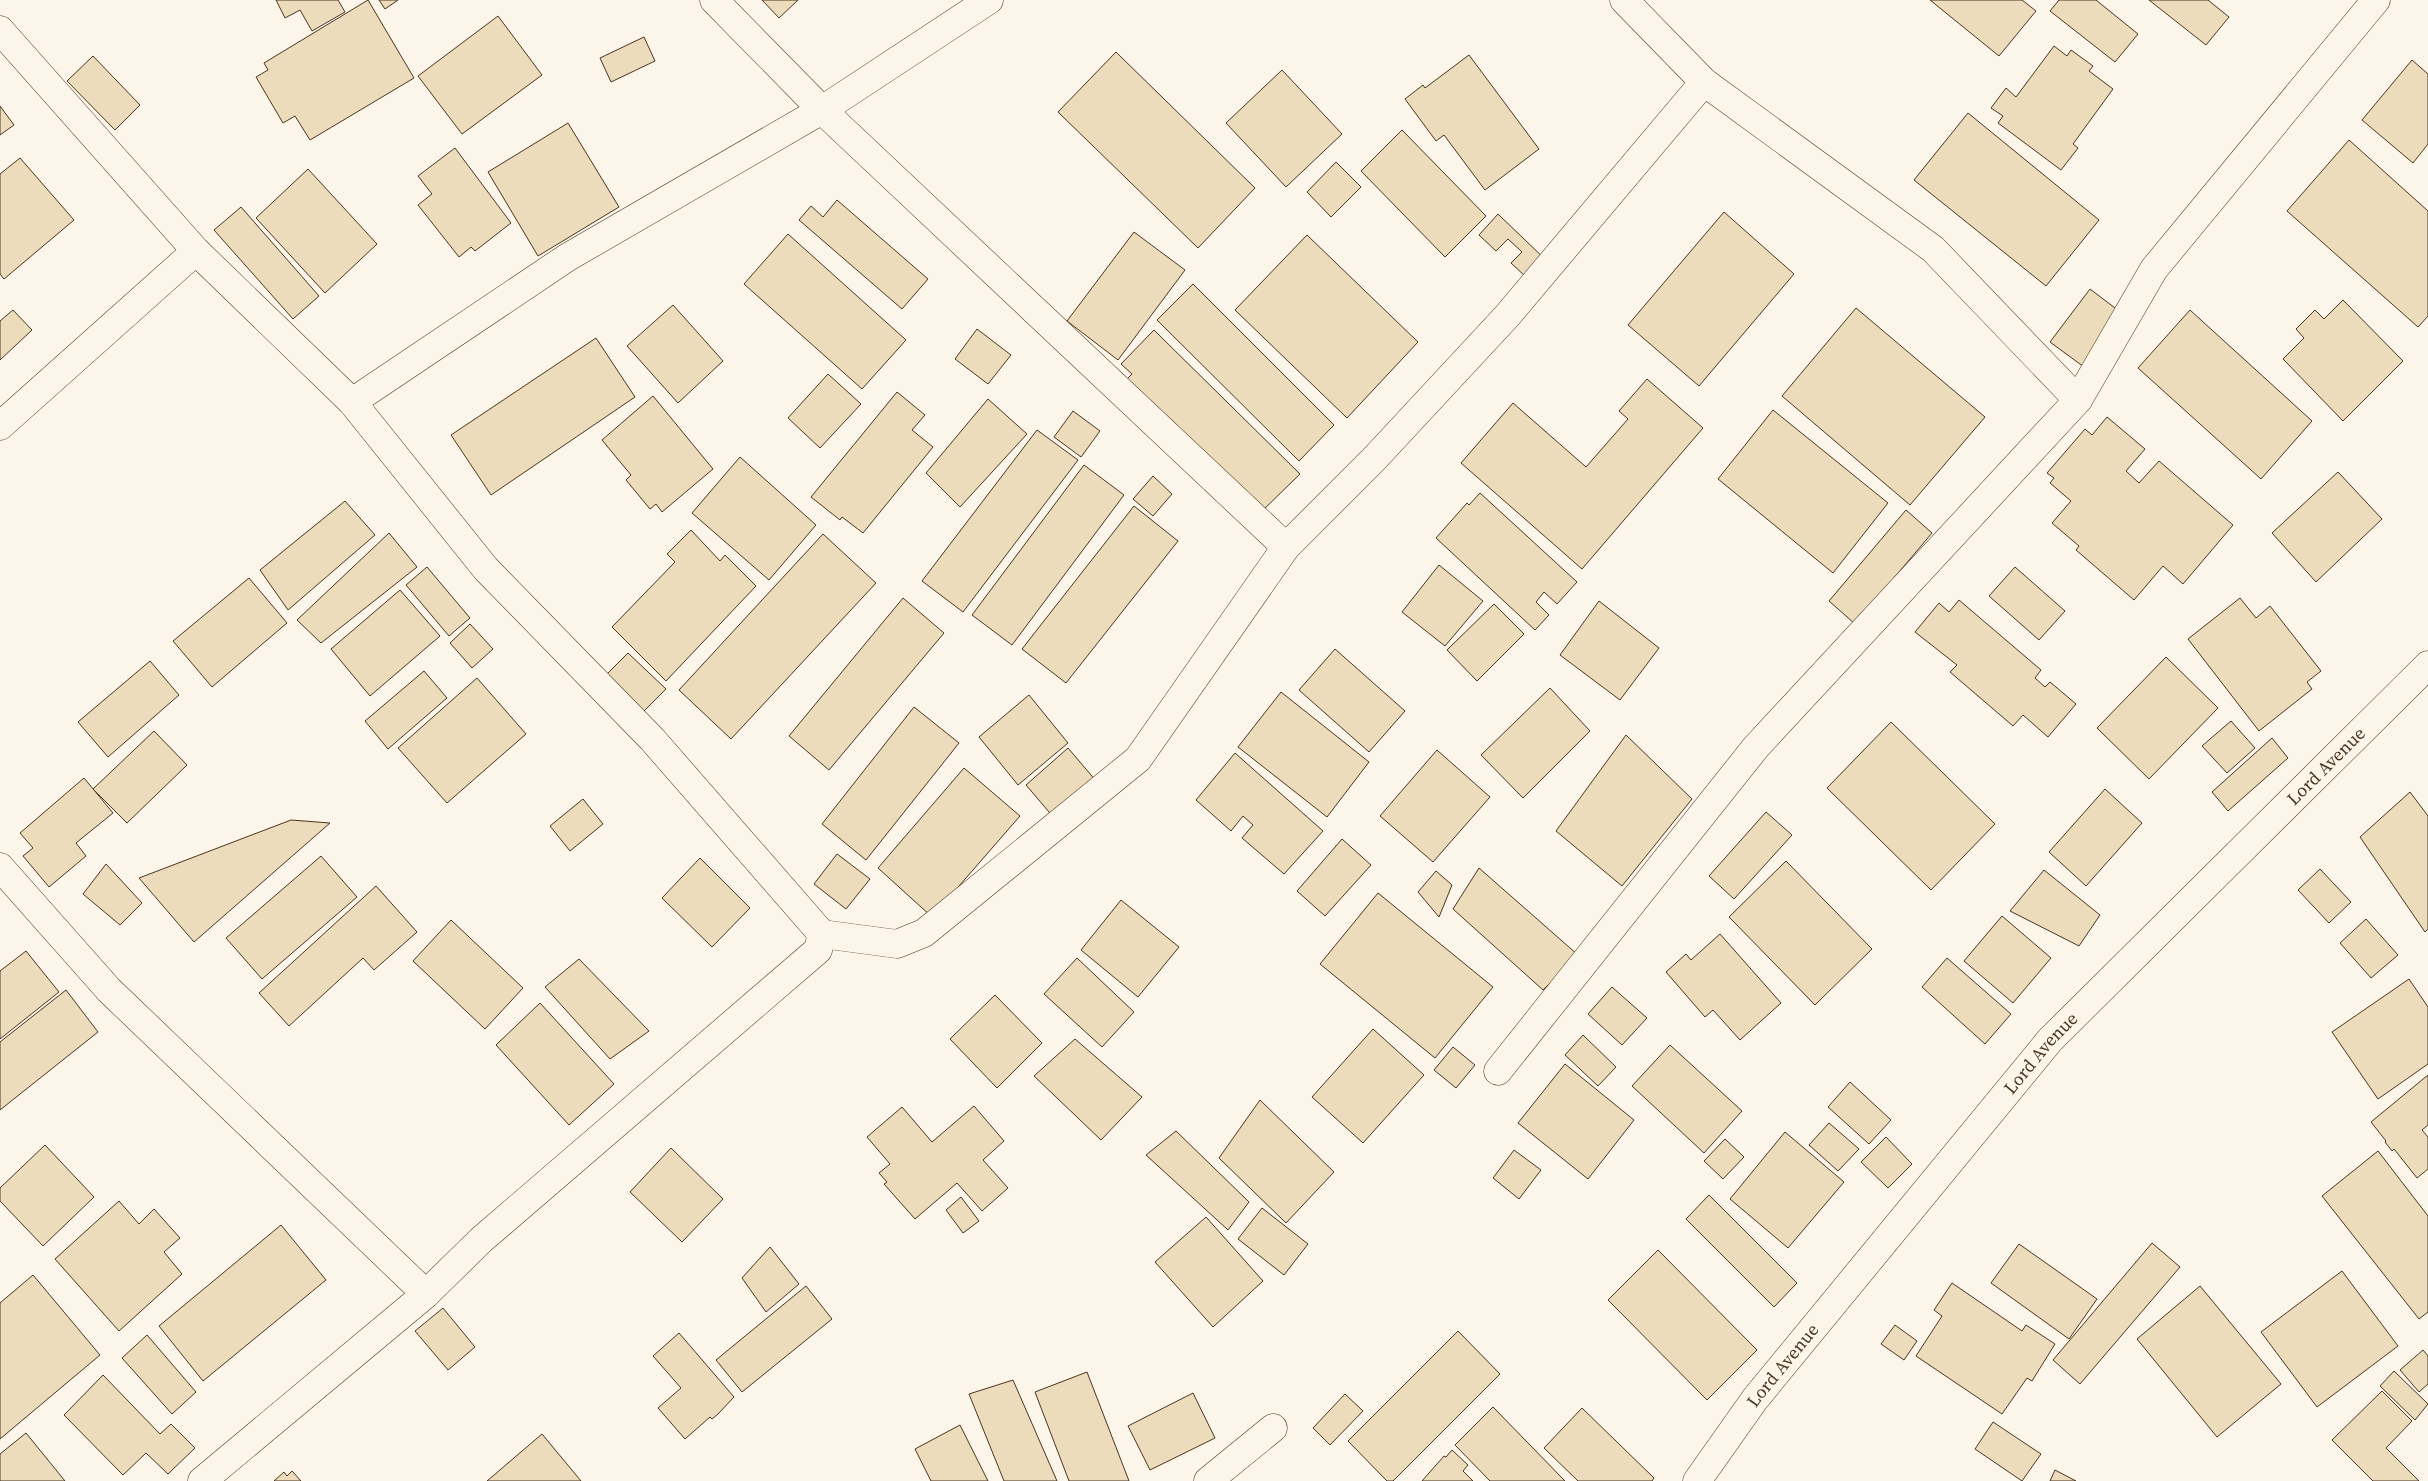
<svg xmlns="http://www.w3.org/2000/svg" width="2428" height="1481" font-family="'Source Serif 4',serif">
	<style>
		.building { fill: #ecdcbc; stroke: #4a3520 }
		.lines { fill: none; stroke-linecap: round; stroke-linejoin: round }
		.minor-casing { stroke: #4a3520; stroke-width: 29 }
		.minor { stroke: #fbf6e9; stroke-width: 28 }
		.labels { text-anchor: middle; stroke-width: 4; stroke-linejoin: round; paint-order: stroke }
		.street-label { font-size: 18px; fill: #4a3520; stroke: #fbf6e9 }
	</style>
	<rect width="100%" height="100%" fill="#fbf6e9"/>
	<g class="building">
		<polygon points="276,0 338,0 345,12 312,31 300,10 285,18"/>
		<polygon points="368,0 414,78 310,140 295,116 283,123 256,77 268,70 264,63"/>
		<polygon points="379,0 398,0 385,9"/>
		<polygon points="762,0 798,0 779,18"/>
		<polygon points="1930,0 2022,0 2036,11 1999,56"/>
		<polygon points="2059,0 2096,0 2138,34 2115,62 2050,11"/>
		<polygon points="2149,0 2208,0 2229,17 2206,45"/>
		<polygon points="498,16 542,75 462,134 418,76"/>
		<polygon points="644,37 655,61 611,82 600,58"/>
		<polygon points="2054,46 2067,56 2071,50 2093,66 2089,71 2113,89 2073,144 2078,148 2061,170 1998,123 2003,116 1991,108 2006,88 2016,97"/>
		<polygon points="1116,52 1255,188 1198,248 1058,112"/>
		<polygon points="1469,55 1539,149 1485,190 1444,135 1436,141 1405,99 1423,85 1425,88"/>
		<polygon points="93,56 140,105 115,130 67,81"/>
		<polygon points="2412,60 2428,74 2428,144 2413,163 2362,120"/>
		<polygon points="1282,70 1342,134 1286,187 1226,123"/>
		<polygon points="0,106 14,125 0,135"/>
		<polygon points="1968,113 2099,220 2046,286 1914,180"/>
		<polygon points="568,123 619,207 538,256 488,172"/>
		<polygon points="1402,130 1486,216 1445,257 1361,171"/>
		<polygon points="2349,140 2428,211 2428,316 2418,327 2287,211"/>
		<polygon points="455,148 511,223 475,251 471,247 459,257 418,205 432,194 418,176"/>
		<polygon points="20,158 74,220 4,279 0,274 0,174"/>
		<polygon points="1336,162 1361,187 1331,217 1307,192"/>
		<polygon points="308,169 377,244 325,293 256,218"/>
		<polygon points="837,200 928,279 902,309 799,220 811,206 823,217"/>
		<polygon points="241,207 319,296 293,319 214,230"/>
		<polygon points="1724,212 1794,274 1699,386 1628,325"/>
		<polygon points="1498,214 1549,263 1527,278 1511,263 1522,252 1508,239 1496,251 1479,235"/>
		<polygon points="1134,232 1185,270 1118,360 1067,321"/>
		<polygon points="788,234 906,340 862,389 744,284"/>
		<polygon points="1307,235 1418,342 1347,418 1235,310"/>
		<polygon points="1193,284 1334,425 1299,461 1157,320"/>
		<polygon points="2090,289 2123,314 2084,367 2050,342"/>
		<polygon points="2343,300 2403,361 2343,421 2283,359 2304,338 2296,329 2315,310 2324,319"/>
		<polygon points="673,305 723,361 678,403 627,346"/>
		<polygon points="1856,308 1985,417 1910,505 1782,396"/>
		<polygon points="13,310 32,330 0,360 0,321"/>
		<polygon points="2190,310 2312,421 2261,479 2138,368"/>
		<polygon points="977,329 1011,355 988,384 955,359"/>
		<polygon points="1154,330 1300,474 1257,516 1123,383 1132,374 1121,364"/>
		<polygon points="596,338 635,397 491,495 451,435"/>
		<polygon points="828,374 861,404 820,448 788,418"/>
		<polygon points="1647,379 1703,428 1582,569 1461,463 1513,403 1586,467 1628,419 1619,411"/>
		<polygon points="897,392 925,415 912,430 933,447 863,533 842,517 840,520 811,497"/>
		<polygon points="653,396 713,469 662,512 656,504 650,509 626,480 631,475 602,440"/>
		<polygon points="988,399 1027,434 960,507 926,473"/>
		<polygon points="1773,410 1888,503 1833,573 1718,479"/>
		<polygon points="1073,411 1100,431 1081,457 1054,437"/>
		<polygon points="2107,417 2145,449 2126,471 2139,483 2159,461 2233,525 2183,584 2163,566 2134,600 2076,550 2079,546 2052,523 2071,501 2050,483 2054,478 2047,473 2085,429 2092,435"/>
		<polygon points="1037,430 1078,460 963,612 922,581"/>
		<polygon points="740,457 816,525 769,580 692,513"/>
		<polygon points="1084,465 1124,495 1012,645 972,615"/>
		<polygon points="2338,472 2382,519 2316,582 2272,533"/>
		<polygon points="1153,476 1172,494 1153,516 1133,499"/>
		<polygon points="1480,493 1577,582 1557,604 1544,592 1536,602 1549,615 1535,630 1436,538 1467,503 1469,505"/>
		<polygon points="345,501 375,535 288,610 260,570"/>
		<polygon points="1134,506 1178,541 1066,683 1022,649"/>
		<polygon points="1906,510 1932,533 1855,624 1829,601"/>
		<polygon points="691,530 720,561 725,555 756,586 666,681 612,627 675,562 667,554"/>
		<polygon points="389,533 417,567 321,643 297,620"/>
		<polygon points="823,534 876,583 731,739 679,690"/>
		<polygon points="1439,565 1483,601 1445,646 1402,612"/>
		<polygon points="427,567 470,618 449,636 406,585"/>
		<polygon points="2015,567 2065,611 2039,640 1989,596"/>
		<polygon points="249,578 287,623 212,687 173,641"/>
		<polygon points="400,590 440,636 370,696 331,649"/>
		<polygon points="903,598 944,633 829,770 789,736"/>
		<polygon points="2240,598 2256,618 2270,606 2321,671 2307,682 2312,689 2259,731 2188,639"/>
		<polygon points="1959,600 2041,670 2035,678 2045,687 2050,682 2076,704 2048,737 2023,715 2013,726 1950,672 1957,665 1915,632 1939,603 1949,612"/>
		<polygon points="1599,601 1659,648 1620,700 1560,655"/>
		<polygon points="1494,604 1524,634 1477,681 1447,650"/>
		<polygon points="470,624 493,649 472,668 450,643"/>
		<polygon points="1335,649 1405,711 1369,752 1299,690"/>
		<polygon points="628,653 666,689 637,718 600,681"/>
		<polygon points="2166,657 2218,708 2149,779 2097,728"/>
		<polygon points="150,661 179,695 108,757 78,722"/>
		<polygon points="424,671 447,698 388,749 365,721"/>
		<polygon points="477,678 526,734 447,803 398,748"/>
		<polygon points="1550,688 1590,731 1523,798 1481,755"/>
		<polygon points="1281,692 1369,762 1327,817 1238,747"/>
		<polygon points="1029,695 1068,743 1018,785 979,737"/>
		<polygon points="914,707 959,743 866,860 822,824"/>
		<polygon points="2231,721 2255,748 2227,773 2202,746"/>
		<polygon points="1891,722 1995,824 1931,890 1827,788"/>
		<polygon points="154,731 187,765 127,823 93,789"/>
		<polygon points="1626,735 1692,799 1622,886 1556,831"/>
		<polygon points="2272,738 2288,758 2228,811 2212,792"/>
		<polygon points="1068,748 1097,782 1055,819 1026,785"/>
		<polygon points="1437,750 1490,797 1433,862 1380,816"/>
		<polygon points="1235,753 1323,831 1284,874 1242,838 1253,825 1243,816 1231,831 1196,800"/>
		<polygon points="964,768 1020,816 932,917 878,868"/>
		<polygon points="84,778 113,813 76,843 86,856 49,887 23,856 33,848 20,833"/>
		<polygon points="2105,789 2142,823 2086,886 2049,852"/>
		<polygon points="2410,792 2428,816 2428,929 2425,932 2360,837"/>
		<polygon points="583,799 603,824 570,851 550,826"/>
		<polygon points="1766,812 1792,835 1734,899 1709,876"/>
		<polygon points="291,820 330,823 194,942 139,878"/>
		<polygon points="1342,839 1371,865 1325,916 1297,891"/>
		<polygon points="837,854 870,879 846,909 814,884"/>
		<polygon points="321,856 357,897 262,979 226,938"/>
		<polygon points="700,858 750,908 712,947 662,898"/>
		<polygon points="1786,861 1872,949 1815,1005 1729,917"/>
		<polygon points="106,864 142,903 120,925 83,894"/>
		<polygon points="1479,868 1578,955 1543,990 1453,909"/>
		<polygon points="2320,869 2351,902 2329,923 2298,890"/>
		<polygon points="2044,870 2100,915 2079,946 2010,911"/>
		<polygon points="1436,871 1452,885 1439,917 1418,892"/>
		<polygon points="376,886 417,932 374,970 363,958 289,1026 259,993"/>
		<polygon points="1378,893 1493,987 1435,1058 1320,964"/>
		<polygon points="1121,900 1179,947 1138,997 1081,950"/>
		<polygon points="2002,916 2051,958 2013,1003 1964,961"/>
		<polygon points="2366,919 2398,955 2371,978 2340,943"/>
		<polygon points="451,920 523,988 485,1029 413,961"/>
		<polygon points="1720,934 1781,1003 1740,1040 1713,1010 1705,1017 1666,972 1686,954 1691,960"/>
		<polygon points="26,951 59,992 0,1039 0,971"/>
		<polygon points="1077,958 1134,1012 1102,1047 1044,994"/>
		<polygon points="1947,958 2011,1014 1985,1044 1922,987"/>
		<polygon points="579,959 649,1031 610,1059 545,987"/>
		<polygon points="2409,979 2428,1007 2428,1064 2378,1099 2332,1032"/>
		<polygon points="1612,987 1647,1018 1622,1045 1588,1014"/>
		<polygon points="66,990 98,1032 0,1110 0,1042"/>
		<polygon points="995,995 1042,1043 997,1088 950,1039"/>
		<polygon points="540,1003 614,1084 569,1125 496,1045"/>
		<polygon points="1373,1029 1424,1075 1363,1143 1312,1097"/>
		<polygon points="1583,1035 1616,1067 1598,1086 1565,1055"/>
		<polygon points="1075,1039 1142,1097 1101,1140 1034,1076"/>
		<polygon points="1670,1045 1742,1111 1704,1153 1632,1086"/>
		<polygon points="1453,1047 1475,1065 1456,1088 1434,1070"/>
		<polygon points="1565,1064 1634,1120 1588,1179 1518,1123"/>
		<polygon points="2428,1075 2428,1125 2422,1130 2428,1137 2428,1169 2417,1178 2394,1149 2392,1151 2385,1142 2386,1141 2371,1122"/>
		<polygon points="1850,1082 1891,1120 1869,1144 1828,1107"/>
		<polygon points="1260,1100 1334,1172 1286,1223 1219,1158"/>
		<polygon points="974,1106 1004,1141 983,1160 1008,1188 982,1211 957,1183 915,1219 884,1184 887,1182 879,1173 890,1164 867,1137 902,1107 932,1142"/>
		<polygon points="1829,1123 1859,1149 1838,1171 1809,1145"/>
		<polygon points="1176,1131 1249,1202 1228,1230 1146,1155"/>
		<polygon points="1785,1132 1844,1182 1788,1248 1730,1199"/>
		<polygon points="1886,1137 1912,1164 1888,1188 1861,1162"/>
		<polygon points="1725,1139 1744,1157 1723,1179 1704,1161"/>
		<polygon points="45,1145 94,1197 43,1246 0,1201 0,1188"/>
		<polygon points="671,1148 723,1199 682,1242 630,1192"/>
		<polygon points="1514,1150 1541,1170 1519,1199 1493,1178"/>
		<polygon points="2378,1151 2428,1216 2428,1312 2419,1319 2322,1196"/>
		<polygon points="1709,1195 1797,1283 1774,1307 1686,1219"/>
		<polygon points="961,1197 979,1221 963,1233 946,1210"/>
		<polygon points="119,1201 139,1224 154,1209 180,1238 164,1252 182,1274 119,1331 55,1259"/>
		<polygon points="1262,1208 1308,1244 1284,1275 1238,1239"/>
		<polygon points="1206,1217 1263,1281 1213,1327 1155,1262"/>
		<polygon points="281,1225 326,1280 203,1381 159,1326"/>
		<polygon points="2152,1243 2180,1267 2080,1384 2053,1360"/>
		<polygon points="2019,1244 2097,1299 2069,1339 1991,1283"/>
		<polygon points="770,1247 799,1284 766,1312 742,1278"/>
		<polygon points="1658,1250 1757,1350 1707,1400 1608,1300"/>
		<polygon points="2342,1271 2398,1346 2317,1407 2261,1332"/>
		<polygon points="33,1275 100,1355 0,1439 0,1303"/>
		<polygon points="1952,1283 2022,1331 2026,1325 2055,1344 2032,1381 2027,1378 2002,1414 1916,1356 1942,1316 1934,1310"/>
		<polygon points="806,1286 832,1319 742,1392 716,1360"/>
		<polygon points="2200,1286 2281,1384 2217,1437 2137,1339"/>
		<polygon points="443,1308 475,1347 448,1370 415,1331"/>
		<polygon points="1895,1325 1917,1341 1904,1360 1881,1344"/>
		<polygon points="1458,1331 1500,1374 1393,1481 1387,1481 1348,1441"/>
		<polygon points="679,1333 734,1397 718,1414 712,1419 710,1417 685,1439 658,1408 681,1388 653,1356"/>
		<polygon points="147,1335 196,1392 172,1414 122,1358"/>
		<polygon points="2423,1350 2428,1356 2428,1384 2419,1392 2400,1370"/>
		<polygon points="2394,1371 2428,1404 2415,1420 2380,1386"/>
		<polygon points="1087,1372 1129,1481 1069,1481 1035,1392"/>
		<polygon points="103,1375 160,1434 171,1424 195,1448 168,1474 146,1453 123,1475 64,1415"/>
		<polygon points="1013,1380 1057,1481 1004,1481 969,1394"/>
		<polygon points="2382,1391 2412,1421 2386,1448 2419,1481 2373,1481 2332,1440"/>
		<polygon points="1193,1393 1215,1438 1150,1470 1128,1426"/>
		<polygon points="1345,1394 1363,1411 1330,1445 1313,1428"/>
		<polygon points="1493,1407 1565,1481 1490,1481 1455,1445"/>
		<polygon points="1582,1408 1654,1478 1652,1481 1578,1481 1544,1448"/>
		<polygon points="1993,1422 2041,1454 2022,1481 1975,1449"/>
		<polygon points="960,1425 988,1481 931,1481 915,1449"/>
		<polygon points="26,1433 65,1481 0,1481 0,1454"/>
		<polygon points="542,1434 581,1481 487,1481"/>
		<polygon points="1452,1450 1468,1465 1463,1471 1473,1481 1422,1481 1444,1456 1446,1457"/>
		<polygon points="2055,1470 2076,1481 2050,1481"/>
		<polygon points="292,1471 301,1481 274,1481 284,1472 287,1476"/>
	</g>
	<g class="lines">
		<g class="minor-casing">
			<g id="minor">
				<polyline points="714,0 822,110 1286,547"/>
				<polyline points="1624,0 1704,82 1933,249 2078,400"/>
				<polyline points="0,30 196,251 352,402 486,569 652,739 822,934"/>
				<polyline points="352,402 568,257 822,110 989,0"/>
				<polyline points="0,426 196,251"/>
				<polyline points="0,867 109,990 426,1294"/>
				<polyline points="1498,1071 1756,747 2078,400 2154,269 2376,0"/>
				<polyline points="202,1481 426,1294 481,1240 818,950 822,934 897,944 924,933 1138,759 1286,547 1375,458 1507,316 1704,82"/>
				<polyline points="1208,1481 1273,1428"/>
				<path id="s1" d="M1697,1481L1755,1399L2050,1040L2428,665"/>
			</g>
		</g>
		<use href="#minor" class="minor"/>
	</g>
	<g class="labels">
		<g class="street-label">
			<text dy="6" stroke="none"><textPath href="#s1" startOffset="954">Lord Avenue</textPath></text>
			<text dy="6" stroke="none"><textPath href="#s1" startOffset="549">Lord Avenue</textPath></text>
			<text dy="6" stroke="none"><textPath href="#s1" startOffset="144">Lord Avenue</textPath></text>
		</g>
	</g>
</svg>
